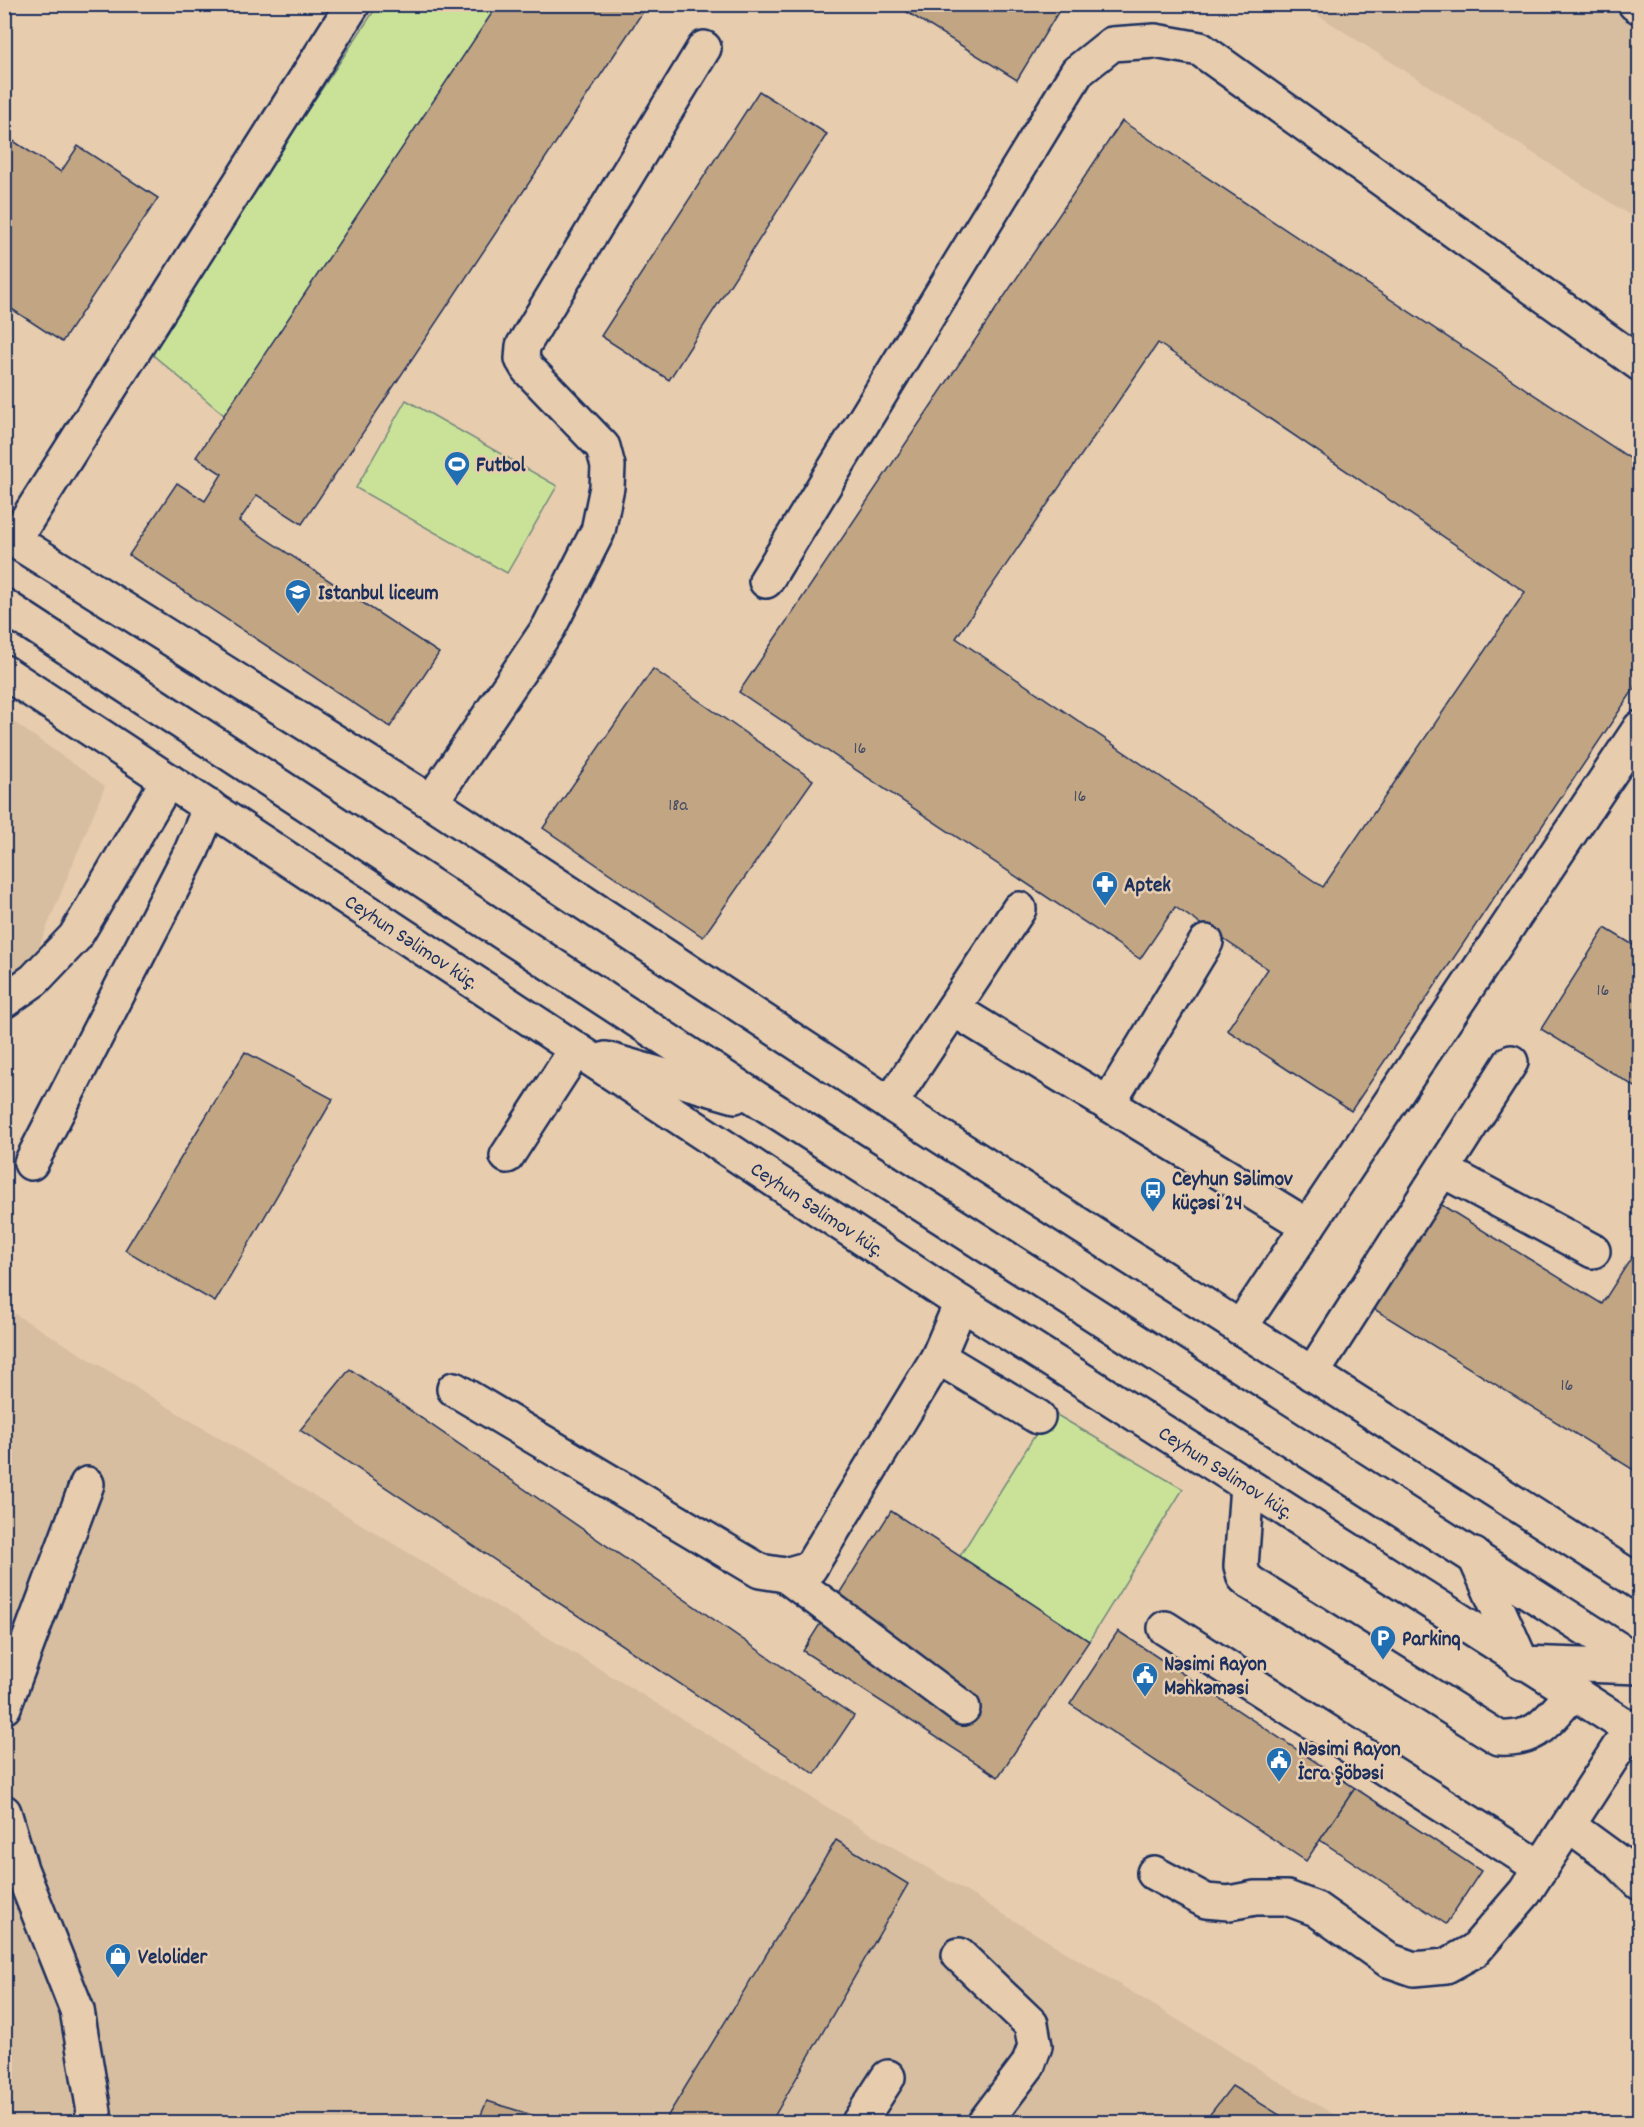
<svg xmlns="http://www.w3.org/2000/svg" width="1644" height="2127" font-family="Dekko,sans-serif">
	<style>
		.built { fill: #d8bea0 }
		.green { fill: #cae298; stroke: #72887b; stroke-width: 1.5 }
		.building { fill: #c2a683; stroke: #1b2f5e; stroke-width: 1.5; fill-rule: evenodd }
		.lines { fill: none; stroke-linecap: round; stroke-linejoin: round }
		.minor-casing { stroke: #1b2f5e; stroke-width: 38 }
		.major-casing { stroke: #1b2f5e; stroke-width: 38 }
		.minor { stroke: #e7ccae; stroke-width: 33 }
		.major { stroke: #e7ccae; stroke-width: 33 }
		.labels { text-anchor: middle; stroke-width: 5; stroke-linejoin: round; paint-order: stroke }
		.number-label { font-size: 18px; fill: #454d67 }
		.poi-label { font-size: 21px; font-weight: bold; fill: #1b2f5e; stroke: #e7ccae; text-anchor: start }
		.street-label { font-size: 21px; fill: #1b2f5e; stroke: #e7ccae }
	</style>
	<rect width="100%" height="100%" fill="#e7ccae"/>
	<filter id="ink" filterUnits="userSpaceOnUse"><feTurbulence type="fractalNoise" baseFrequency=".0167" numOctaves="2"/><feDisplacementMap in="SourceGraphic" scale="12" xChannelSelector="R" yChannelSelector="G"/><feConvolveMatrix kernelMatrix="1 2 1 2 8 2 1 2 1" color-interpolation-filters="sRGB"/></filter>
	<g filter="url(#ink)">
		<g class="built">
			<polygon points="1317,4 1639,5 1639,221 1307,8"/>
			<polygon points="5,716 105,786 5,1029"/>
			<polygon points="5,1308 1346,2122 5,2122"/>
		</g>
		<g class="green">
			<polygon points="378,5 498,5 224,415 147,350"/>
			<polygon points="406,400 557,486 507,573 356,488"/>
			<polygon points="1050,1411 1183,1489 1089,1641 960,1556"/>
		</g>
		<g class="building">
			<polygon points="498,4 648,4 302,524 257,495 239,521 439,653 390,727 129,555 177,483 205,501 222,474 196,457"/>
			<polygon points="894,4 1063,4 1017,80"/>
			<polygon points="759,91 827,134 669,380 601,336"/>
			<path d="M1122,121L1640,465V680L1351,1111L1227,1030L1268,969L1175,907L1140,959L739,692ZM1158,343L1525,592L1323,887L956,638Z"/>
			<polygon points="4,135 61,172 78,146 158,198 62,342 4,304"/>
			<polygon points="653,669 813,780 703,937 543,828"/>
			<polygon points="1605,928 1640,949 1640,1090 1541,1029"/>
			<polygon points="245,1052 333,1099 215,1302 125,1250"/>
			<polygon points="1432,1199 1602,1304 1640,1244 1640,1474 1366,1304"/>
			<polygon points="350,1369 854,1716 815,1774 300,1430"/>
			<polygon points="891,1511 1089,1641 998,1777 803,1651"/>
			<polygon points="1118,1631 1355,1788 1306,1861 1070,1704"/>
			<polygon points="1355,1788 1481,1871 1446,1924 1320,1840"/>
			<polygon points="836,1840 908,1884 771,2122 664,2122"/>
			<polygon points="1232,2086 1291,2122 1204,2122"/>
			<polygon points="487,2101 554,2122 478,2122"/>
		</g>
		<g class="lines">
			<g class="minor-casing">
				<g id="minor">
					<polyline points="1635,4 1640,7"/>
					<polyline points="14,540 353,4"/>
					<polyline points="766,581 1077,72 1112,44 1155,41 1200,49 1640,364"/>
					<polyline points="431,802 549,627 598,531 607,487 608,466 603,447 528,369 522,359 523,346 704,48"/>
					<polyline points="4,1001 34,980 75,937 168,780"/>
					<polyline points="953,1009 1308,1226"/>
					<polyline points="890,1104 1019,909"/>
					<polyline points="1108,1104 1206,942"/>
					<polyline points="507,1156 575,1051"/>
					<polyline points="31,1163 191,852 210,807"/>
					<polyline points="1444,1171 1593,1251"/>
					<polyline points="1240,1328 1640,728"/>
					<polyline points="938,1357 1038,1417"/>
					<polyline points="1312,1374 1511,1062"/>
					<polyline points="454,1389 760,1571 785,1575 810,1568 938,1357 961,1303"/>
					<path d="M1247,1486L1241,1566L1244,1577L1251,1583L1499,1738C1538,1740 1547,1721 1572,1694"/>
					<polyline points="785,1575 963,1708"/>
					<polyline points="1165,1628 1541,1868"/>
					<polyline points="4,1707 87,1484"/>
					<polyline points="4,1812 21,1869 77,2010 94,2112 91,2122"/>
					<polyline points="1569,1826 1621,1864 1640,1883"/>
					<polyline points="1154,1873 1206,1901 1229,1903 1255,1898 1287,1898 1316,1909 1388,1960 1414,1969 1446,1966 1475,1950 1525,1892 1630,1730"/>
					<polyline points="959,1955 1031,2024 1035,2046 1028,2065 985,2122"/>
					<polyline points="859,2122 888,2077"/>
				</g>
			</g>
			<g class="major-casing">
				<g id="major">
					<polyline points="4,534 431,802 890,1104 1640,1583"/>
					<polyline points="4,606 768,1106 1640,1663"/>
					<path id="s1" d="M4,672L961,1303L1640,1735"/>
					<polyline points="606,1059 735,1096"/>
					<polyline points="1474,1555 1522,1663 1640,1667"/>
				</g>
			</g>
			<use href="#minor" class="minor"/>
			<use href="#major" class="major"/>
		</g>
	</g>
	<defs>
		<g id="stadium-pin" transform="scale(1.35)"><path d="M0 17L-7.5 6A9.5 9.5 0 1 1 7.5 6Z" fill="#1f6fb2" stroke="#e7ccae"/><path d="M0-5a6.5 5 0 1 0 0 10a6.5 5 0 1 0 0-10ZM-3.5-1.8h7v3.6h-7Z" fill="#fff"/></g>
		<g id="school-pin" transform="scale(1.35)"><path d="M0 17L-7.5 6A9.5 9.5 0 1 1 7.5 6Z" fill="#1f6fb2" stroke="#e7ccae"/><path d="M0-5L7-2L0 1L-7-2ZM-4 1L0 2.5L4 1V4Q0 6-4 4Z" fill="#fff"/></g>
		<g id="pharmacy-pin" transform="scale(1.35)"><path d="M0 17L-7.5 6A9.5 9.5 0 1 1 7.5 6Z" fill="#1f6fb2" stroke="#e7ccae"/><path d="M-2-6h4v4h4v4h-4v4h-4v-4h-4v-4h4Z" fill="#fff"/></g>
		<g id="bus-pin" transform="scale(1.35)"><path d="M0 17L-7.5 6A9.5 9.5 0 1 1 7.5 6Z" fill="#1f6fb2" stroke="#e7ccae"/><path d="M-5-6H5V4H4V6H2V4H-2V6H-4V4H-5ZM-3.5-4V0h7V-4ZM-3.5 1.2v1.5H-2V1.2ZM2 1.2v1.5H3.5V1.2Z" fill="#fff"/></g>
		<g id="parking-pin" transform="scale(1.35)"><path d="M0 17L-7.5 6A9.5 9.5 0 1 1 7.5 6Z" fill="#1f6fb2" stroke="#e7ccae"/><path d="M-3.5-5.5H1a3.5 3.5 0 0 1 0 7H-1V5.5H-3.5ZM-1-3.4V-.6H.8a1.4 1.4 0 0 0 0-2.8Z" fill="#fff"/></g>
		<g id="civic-pin" transform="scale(1.35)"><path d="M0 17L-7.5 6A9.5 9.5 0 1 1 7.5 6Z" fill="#1f6fb2" stroke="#e7ccae"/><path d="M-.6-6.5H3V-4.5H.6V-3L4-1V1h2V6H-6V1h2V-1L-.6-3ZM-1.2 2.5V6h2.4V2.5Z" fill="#fff"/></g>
		<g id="shop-pin" transform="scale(1.35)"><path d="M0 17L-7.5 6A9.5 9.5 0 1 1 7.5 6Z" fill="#1f6fb2" stroke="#e7ccae"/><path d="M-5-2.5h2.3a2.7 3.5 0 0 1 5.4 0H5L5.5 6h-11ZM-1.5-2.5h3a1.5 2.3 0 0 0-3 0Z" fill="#fff"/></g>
	</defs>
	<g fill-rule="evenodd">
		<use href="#stadium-pin" x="457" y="464"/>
		<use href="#school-pin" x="298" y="592"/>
		<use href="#pharmacy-pin" x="1105" y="884"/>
		<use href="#bus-pin" x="1153" y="1190"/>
		<use href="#parking-pin" x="1383" y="1638"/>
		<use href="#civic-pin" x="1145" y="1675"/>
		<use href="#civic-pin" x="1279" y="1760"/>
		<use href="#shop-pin" x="118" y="1956"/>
	</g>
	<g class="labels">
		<g class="number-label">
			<text x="860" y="753">16</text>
			<text x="1080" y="801">16</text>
			<text x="678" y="810">18a</text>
			<text x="1603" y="995">16</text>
			<text x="1567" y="1390">16</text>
		</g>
		<g class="poi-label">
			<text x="476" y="471">Futbol</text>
			<text x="318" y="599">Istanbul liceum</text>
			<text x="1124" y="891">Aptek</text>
			<text x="1172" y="1185">Ceyhun Səlimov<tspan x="1172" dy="24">küçəsi 24</tspan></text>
			<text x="1402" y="1645">Parkinq</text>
			<text x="1164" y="1670">Nəsimi Rayon<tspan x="1164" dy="24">Məhkəməsi</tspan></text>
			<text x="1298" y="1755">Nəsimi Rayon<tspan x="1298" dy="24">İcra Şöbəsi</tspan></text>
			<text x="138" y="1963">Velolider</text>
		</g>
		<g class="street-label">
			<text dy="7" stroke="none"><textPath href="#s1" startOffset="489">Ceyhun Səlimov küç.</textPath></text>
			<text dy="7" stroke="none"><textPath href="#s1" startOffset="975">Ceyhun Səlimov küç.</textPath></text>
			<text dy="7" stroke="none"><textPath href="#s1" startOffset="1461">Ceyhun Səlimov küç.</textPath></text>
		</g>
	</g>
	<rect width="1644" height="2127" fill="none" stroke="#e7ccae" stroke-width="24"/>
	<rect x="12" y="12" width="1620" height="2103" fill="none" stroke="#1b2f5e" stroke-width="2" filter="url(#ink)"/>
</svg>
